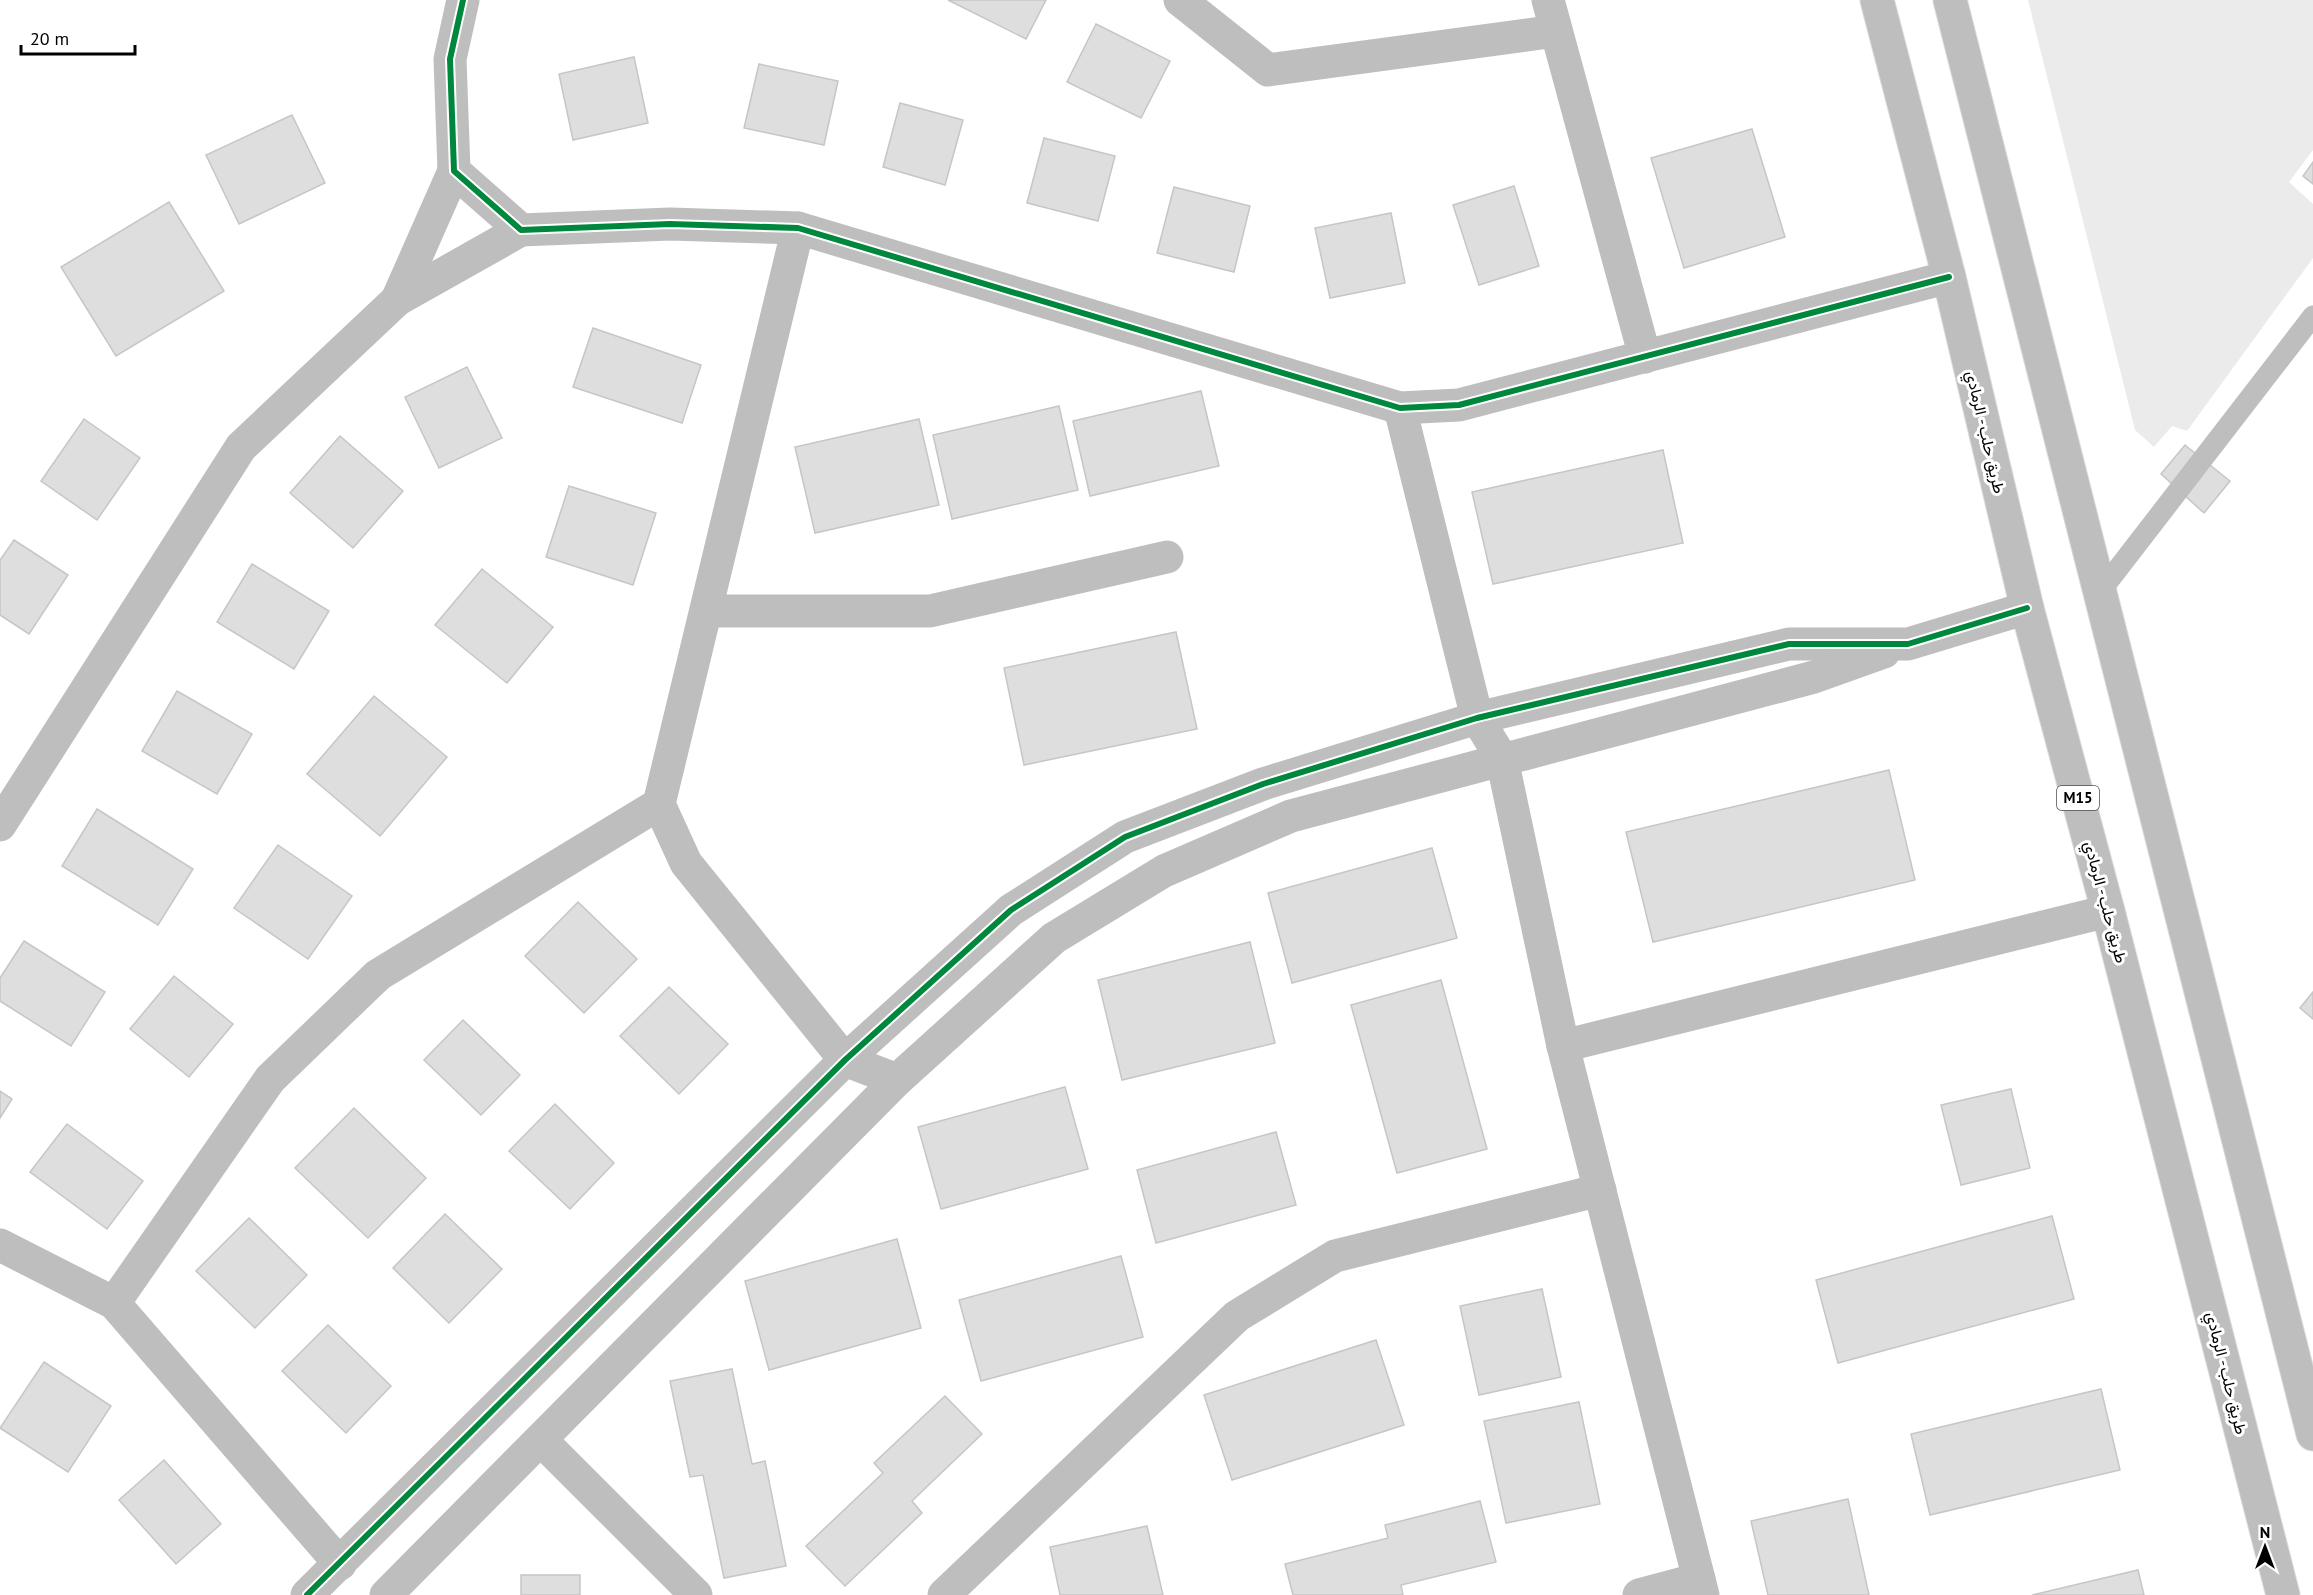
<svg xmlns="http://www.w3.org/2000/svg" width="2313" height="1595" font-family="'PT Sans',Vazirmatn,sans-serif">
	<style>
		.green { fill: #ebebeb }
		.building { fill: #dedede; stroke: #c6c6c6; stroke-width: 1.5 }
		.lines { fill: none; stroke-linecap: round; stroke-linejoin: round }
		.trunk-casing { stroke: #dbdbdb; stroke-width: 35 }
		.service { stroke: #bebebe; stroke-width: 21 }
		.minor { stroke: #bebebe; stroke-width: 33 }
		.trunk { stroke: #bebebe; stroke-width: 33 }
		.cycleway-casing { stroke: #fff; stroke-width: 10 }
		.cycleway { stroke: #00873e; stroke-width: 6 }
		.labels { text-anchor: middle; stroke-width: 6; stroke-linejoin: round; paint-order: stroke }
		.shield { fill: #fff; stroke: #4c4c4c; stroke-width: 1.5 }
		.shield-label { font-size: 15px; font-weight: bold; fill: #000 }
		.street-label { font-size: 16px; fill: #000; stroke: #fff }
	</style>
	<rect width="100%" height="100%" fill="#fff"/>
	<polygon class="green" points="2028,0 2313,0 2313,150 2289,182 2313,204 2313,258 2187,431 2172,426 2154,447 2135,430"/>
	<g class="building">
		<polygon points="948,0 1046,0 1026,39"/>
		<polygon points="1096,24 1170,61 1141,118 1067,82"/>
		<polygon points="634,57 648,123 573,140 559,74"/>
		<polygon points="759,64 838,81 824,145 744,128"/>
		<polygon points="900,103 963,120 945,185 883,167"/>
		<polygon points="292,115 325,183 239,224 206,155"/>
		<polygon points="1752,129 1785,237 1684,268 1651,158"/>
		<polygon points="1044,138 1115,156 1098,221 1027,203"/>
		<polygon points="2313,162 2313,184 2303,176"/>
		<polygon points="1514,186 1539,266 1479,285 1453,205"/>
		<polygon points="1174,187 1250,206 1234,272 1157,253"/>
		<polygon points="169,202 224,291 116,356 61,267"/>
		<polygon points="1391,213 1405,283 1330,298 1315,228"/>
		<polygon points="593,328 701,365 682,423 573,387"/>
		<polygon points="467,367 502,438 439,468 405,397"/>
		<polygon points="1201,391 1219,466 1090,496 1073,421"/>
		<polygon points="1059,406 1078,490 952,519 933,435"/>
		<polygon points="84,419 140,458 97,520 41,481"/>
		<polygon points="919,419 939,505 815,533 795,447"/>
		<polygon points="340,436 403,491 353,548 290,493"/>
		<polygon points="2185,445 2230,481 2204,513 2161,474"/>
		<polygon points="1663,450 1683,543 1493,584 1472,492"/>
		<polygon points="569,486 656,513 633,585 546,557"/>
		<polygon points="14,540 68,575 29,634 0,615 0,560"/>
		<polygon points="252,564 329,611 294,669 217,622"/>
		<polygon points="482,569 553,627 507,683 435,625"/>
		<polygon points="1176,632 1197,729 1024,765 1004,668"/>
		<polygon points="177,691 252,734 217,794 142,751"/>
		<polygon points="374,696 447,757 380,836 307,774"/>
		<polygon points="1889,770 1915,880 1653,942 1626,832"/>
		<polygon points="97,809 193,869 158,925 62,866"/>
		<polygon points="278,845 352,896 308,959 234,908"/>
		<polygon points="1432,848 1457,938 1292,983 1268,893"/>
		<polygon points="578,902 637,959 584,1013 525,956"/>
		<polygon points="24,941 105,992 71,1046 0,1001 0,978"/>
		<polygon points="1250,942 1275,1043 1122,1080 1098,980"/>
		<polygon points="174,976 233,1024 189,1077 130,1029"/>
		<polygon points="1441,980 1487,1149 1397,1173 1351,1005"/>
		<polygon points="669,987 728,1044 679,1094 620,1036"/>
		<polygon points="2313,992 2313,1019 2300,1008"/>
		<polygon points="463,1020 520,1075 481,1115 424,1060"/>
		<polygon points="1065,1087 1088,1169 941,1209 918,1127"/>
		<polygon points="2011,1089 2030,1168 1961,1185 1941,1105"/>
		<polygon points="0,1091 12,1099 0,1118"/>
		<polygon points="555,1104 614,1163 570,1209 509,1151"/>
		<polygon points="354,1108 426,1178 368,1238 295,1168"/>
		<polygon points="67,1124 143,1181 107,1229 30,1172"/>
		<polygon points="1276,1132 1296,1205 1156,1243 1137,1170"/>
		<polygon points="445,1214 502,1269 449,1323 393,1268"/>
		<polygon points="2052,1216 2074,1299 1838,1363 1816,1280"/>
		<polygon points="249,1218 307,1275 255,1328 196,1271"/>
		<polygon points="897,1239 921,1328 769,1370 745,1281"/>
		<polygon points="1121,1256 1143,1337 981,1381 959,1300"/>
		<polygon points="1542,1289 1561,1377 1479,1395 1460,1306"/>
		<polygon points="328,1325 391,1386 346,1433 282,1371"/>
		<polygon points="1376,1340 1404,1425 1232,1480 1204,1395"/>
		<polygon points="44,1362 111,1406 68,1472 0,1428"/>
		<polygon points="732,1369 752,1464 765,1461 786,1566 724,1578 703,1475 690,1477 670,1381"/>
		<polygon points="2101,1389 2120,1470 1930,1515 1911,1434"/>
		<polygon points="945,1396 982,1434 912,1501 922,1513 845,1586 806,1546 883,1473 874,1463"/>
		<polygon points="1579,1402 1600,1504 1506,1523 1484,1421"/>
		<polygon points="164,1460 221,1524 176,1564 119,1500"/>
		<polygon points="1848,1499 1869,1595 1768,1595 1751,1521"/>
		<polygon points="1480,1501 1496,1562 1401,1585 1403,1595 1293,1595 1285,1564 1388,1538 1385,1525"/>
		<polygon points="1147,1526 1163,1595 1060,1595 1050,1547"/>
		<polygon points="2138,1570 2144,1595 2032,1595"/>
		<rect x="521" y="1575" width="59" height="20"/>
	</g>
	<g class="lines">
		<g class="trunk-casing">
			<g id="trunk">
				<polyline points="1877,0 1949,277 2027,608 2108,911 2283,1595"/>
				<polyline points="1950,0 2313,1434"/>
			</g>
		</g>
		<polyline class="service" points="2100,592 2313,316"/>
		<g class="minor">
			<polyline points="463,0 450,59 454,171 521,230 670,224 798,228 1400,408 1459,405 1949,277"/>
			<polyline points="1180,0 1268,70 1556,31"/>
			<polyline points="1548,0 1645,357"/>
			<polyline points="798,228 659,804 686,863 845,1060 897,1080"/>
			<polyline points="397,300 454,171"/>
			<polyline points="1400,408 1477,718 1502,759 1563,1046 1703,1595"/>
			<polyline points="706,611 930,611 1167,557"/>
			<polyline points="0,825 241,447 397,300 521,230"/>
			<polyline points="1563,1046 2108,911"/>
			<polyline points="0,1245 114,1303 340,1564"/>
			<polyline points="114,1303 270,1079 378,975 659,804"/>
			<polyline points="541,1440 696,1595"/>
			<polyline points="307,1595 845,1060 1011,910 1125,837 1263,784 1477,718 1789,644 1908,644 2027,608"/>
			<polyline points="386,1595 897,1080 1054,938 1164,871 1291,816 1814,677 1884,652"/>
			<polyline points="944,1595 1237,1316 1335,1256 1600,1190"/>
			<polyline points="1639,1595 1699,1579"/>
		</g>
		<use href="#trunk" class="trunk"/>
		<g class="cycleway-casing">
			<g id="cycleway">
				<polyline points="463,0 450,59 454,171 521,230 670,224 798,228 1400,408 1459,405 1949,277"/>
				<polyline points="307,1595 845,1060 1011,910 1125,837 1263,784 1477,718 1789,644 1908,644 2027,608"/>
			</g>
		</g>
		<use href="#cycleway" class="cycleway"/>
	</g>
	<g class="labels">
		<rect class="shield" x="2057" y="786" width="42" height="24" rx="4.5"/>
		<g class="shield-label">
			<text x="2078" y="803">M15</text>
		</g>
		<g class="street-label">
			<text transform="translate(1986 432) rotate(77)" y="6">طريق حلب - الرمادي</text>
			<text transform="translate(2106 902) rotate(75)" y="6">طريق حلب - الرمادي</text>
			<text transform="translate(2227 1373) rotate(76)" y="6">طريق حلب - الرمادي</text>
		</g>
	</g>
	<g transform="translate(2265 1547)" stroke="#ffffff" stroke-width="4.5" paint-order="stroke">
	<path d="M0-4.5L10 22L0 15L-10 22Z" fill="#000000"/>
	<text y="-9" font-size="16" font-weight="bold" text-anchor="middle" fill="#000000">N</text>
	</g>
	<path d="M21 45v9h114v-9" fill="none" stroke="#000000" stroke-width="3"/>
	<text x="30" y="45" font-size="18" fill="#000000" stroke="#ffffff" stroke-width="4.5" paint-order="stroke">20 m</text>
</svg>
